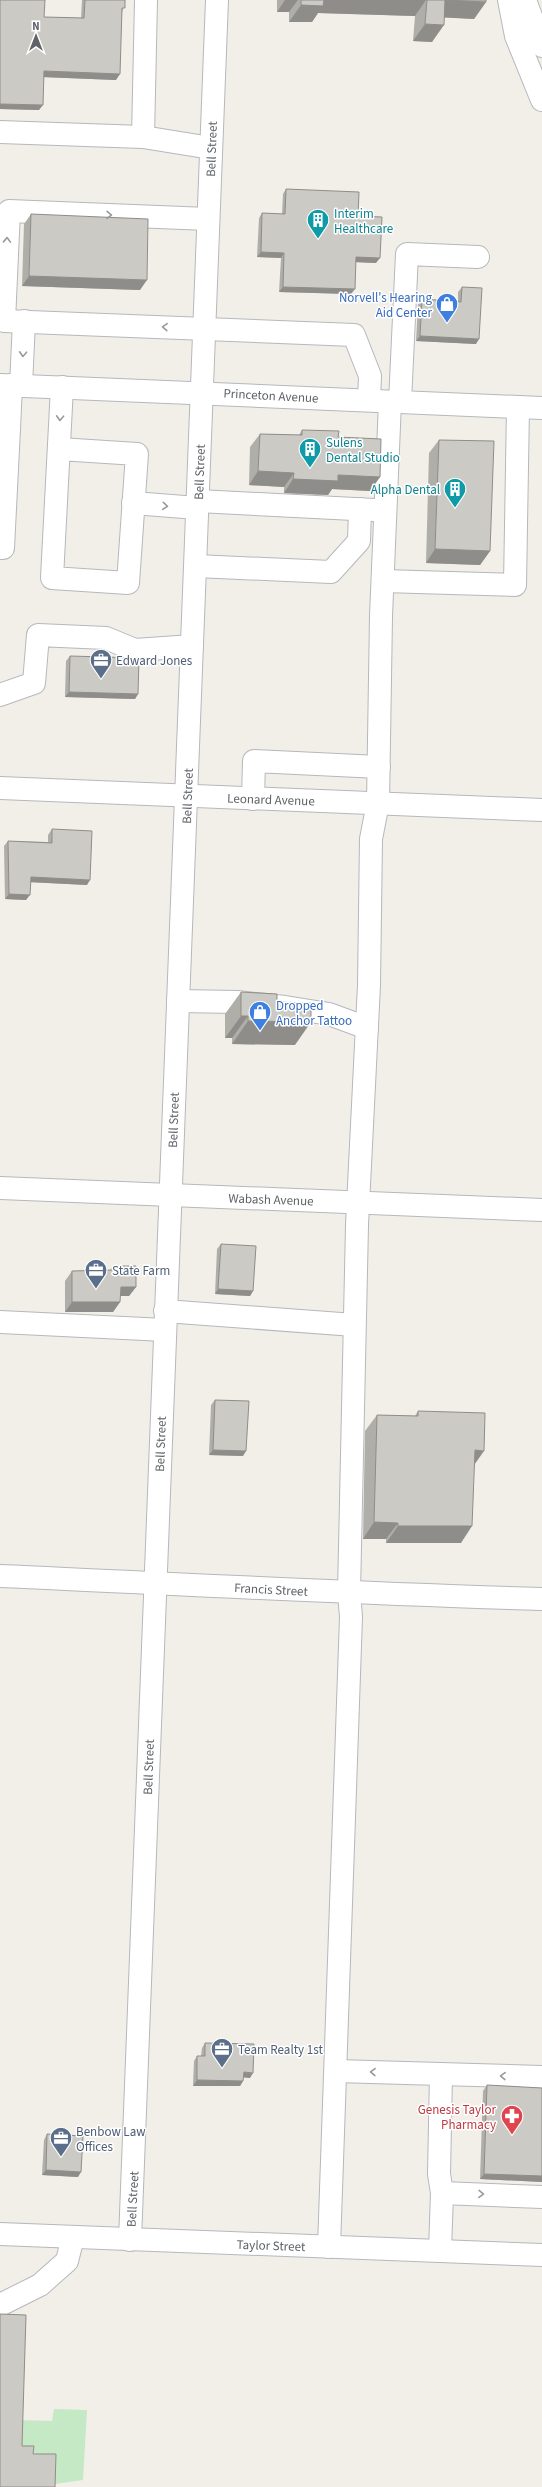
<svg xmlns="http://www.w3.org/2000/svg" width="542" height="2487" font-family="'Source Sans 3',sans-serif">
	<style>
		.green { fill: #c5e8c5 }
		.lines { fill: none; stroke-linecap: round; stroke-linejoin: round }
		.minor-casing { stroke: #b5b8bc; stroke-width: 24 }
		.minor { stroke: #fff; stroke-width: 22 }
		.wall { fill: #afaea9 }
		.shaded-wall { fill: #8f8d8a }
		.building { fill: #cccac5; stroke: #8f8d8a }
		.oneway { stroke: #979a9d }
		.labels { text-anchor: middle; stroke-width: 3; stroke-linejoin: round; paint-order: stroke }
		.street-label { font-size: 13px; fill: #5f6368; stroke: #fff }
		.culture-label { font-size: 13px; fill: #0d838f; stroke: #fff; text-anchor: start }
		.shop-label { font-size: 13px; fill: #366cbe; stroke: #fff; text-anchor: end }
		.service-label { font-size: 13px; fill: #4e5e75; stroke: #fff; text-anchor: start }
		.health-label { font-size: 13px; fill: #be3a42; stroke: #fff; text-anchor: end }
	</style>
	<rect width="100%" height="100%" fill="#f1efe8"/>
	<polygon class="green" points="54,2409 87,2410 83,2480 48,2485 15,2457 16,2420 52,2421"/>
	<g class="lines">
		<g class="minor-casing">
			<g id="minor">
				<polyline points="509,0 516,36 542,100"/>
				<polyline points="525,0 542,46"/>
				<polyline points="0,132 143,137 211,148"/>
				<polyline points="143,137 146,0"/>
				<polyline points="208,219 9,211 4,321 354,335 370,376 369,400"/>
				<polyline points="0,385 542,408"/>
				<polyline points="21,386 24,321"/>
				<polyline points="400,402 407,254 478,257"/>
				<polyline points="0,428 9,429 11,385"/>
				<polyline points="59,449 137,454 128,583 52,578 62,387"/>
				<polyline points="198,501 374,510"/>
				<polyline points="133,503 197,508"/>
				<polyline points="0,548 3,548 9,429"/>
				<polyline points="196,566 331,572 359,541 360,509"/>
				<polyline points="383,581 515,585 518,407"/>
				<polyline points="0,695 34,683 38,635 106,638 135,650 192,646"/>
				<polyline points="0,788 542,810"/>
				<polyline points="253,799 254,761 379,767"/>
				<polyline points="178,1001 237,1002 285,1007 329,1014 367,1028"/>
				<polyline points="0,1188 542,1210"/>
				<polyline points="165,1311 354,1325"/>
				<polyline points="0,1322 165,1330"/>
				<path d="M0,1576C181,1584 361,1594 542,1599"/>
				<polyline points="336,2071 542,2077"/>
				<polyline points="442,2193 542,2197"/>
				<polyline points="0,2234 542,2255"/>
				<polyline points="130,2240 217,0"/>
				<polyline points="329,2247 351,1617 349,1593 357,1225 369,985 371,839 378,803 381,616 390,402"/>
				<polyline points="440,2251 442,2193 439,2174 441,2074"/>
				<polyline points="0,2305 40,2285 67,2261 73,2237"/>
			</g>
		</g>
		<use href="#minor" class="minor"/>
	</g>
	<g class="wall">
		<polygon points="0,0 44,17 81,18 82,0 125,0 122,13 116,80 44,77 39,110 0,109"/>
		<polygon points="277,0 486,0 486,2 474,19 444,17 432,42 413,41 415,16 318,13 312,22 289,22 289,12 277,12"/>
		<polygon points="286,189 358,216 376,263 356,262 351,294 279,292 281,258 257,257 259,218 262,213 282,214 283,194"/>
		<polygon points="31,214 140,290 22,286 24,224"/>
		<polygon points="462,287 476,344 416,341 418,305 422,299 458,301 458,292"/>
		<polygon points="302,430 338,437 380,477 370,491 332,489 328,495 284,493 284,487 249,485 250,447 260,434 299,435"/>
		<polygon points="439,440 490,551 480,565 426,563 429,453"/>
		<polygon points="70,656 138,694 135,699 65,697 66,661"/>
		<polygon points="52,829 87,885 30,882 26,900 5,899 4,846 8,841 48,842 48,835"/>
		<polygon points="241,992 277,1002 295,1045 232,1044 232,1038 225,1038 225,1014"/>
		<polygon points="221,1244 253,1291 250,1296 215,1294 217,1249"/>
		<polygon points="113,1266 136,1287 129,1296 120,1296 120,1302 113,1312 65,1312 65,1281 72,1271 110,1270"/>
		<polygon points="215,1400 243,1456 209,1455 211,1405"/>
		<polygon points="418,1411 475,1463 461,1543 386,1543 386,1539 363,1539 365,1431 377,1415 415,1416"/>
		<polygon points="205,2043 250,2078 243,2077 243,2081 240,2086 193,2086 194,2061 197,2056 201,2056 202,2048"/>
		<polygon points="487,2085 542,2088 542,2182 480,2179 483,2091"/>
		<polygon points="47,2134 78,2177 42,2175 44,2140"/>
	</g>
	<g class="shaded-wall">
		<polygon points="285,0 298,0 289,12 277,12"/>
		<polygon points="321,0 426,0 415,16 318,13 312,22 289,22 301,5"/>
		<polygon points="445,0 486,2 474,19 434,17"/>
		<polygon points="425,24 444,25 432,42 413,41"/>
		<polygon points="44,71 120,74 116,80 41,77"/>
		<polygon points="0,104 43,105 39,110 0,109"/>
		<polygon points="261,252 284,253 281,258 257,257"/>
		<polygon points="356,257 380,258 376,263 352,262"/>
		<polygon points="29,276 147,280 140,290 22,286"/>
		<polygon points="283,287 355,289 351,294 279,292"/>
		<polygon points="420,336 479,339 476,344 416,341"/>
		<polygon points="258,471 294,473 284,487 249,485"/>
		<polygon points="338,475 380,477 370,491 332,489 328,495 284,493 293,479"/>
		<polygon points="435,549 490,551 480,565 426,563"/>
		<polygon points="69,692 138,694 135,699 65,697"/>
		<polygon points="31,877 90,880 87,885 27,882"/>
		<polygon points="9,894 30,895 26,900 5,899"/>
		<polygon points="241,1016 248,1016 232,1038 225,1038"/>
		<polygon points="248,1021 311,1022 295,1045 232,1044"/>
		<polygon points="121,1287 136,1287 129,1296 114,1296"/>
		<polygon points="218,1289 253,1291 250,1296 215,1294"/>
		<polygon points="72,1302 120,1302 113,1312 65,1312"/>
		<polygon points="213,1450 246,1451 243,1456 209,1455"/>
		<polygon points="475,1450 484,1451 472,1468"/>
		<polygon points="374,1522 398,1523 386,1539 363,1539"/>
		<polygon points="398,1526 472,1526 461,1543 386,1543"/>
		<polygon points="244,2072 253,2073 250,2078 240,2077"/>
		<polygon points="197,2080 243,2081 240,2086 193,2086"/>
		<polygon points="46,2170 81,2172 78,2177 42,2175"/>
		<polygon points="484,2174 542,2176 542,2182 480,2179"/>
	</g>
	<g class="building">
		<polygon points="0,0 45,0 44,17 84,18 85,0 125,0 125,8 122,8 120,74 44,71 43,105 0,104"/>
		<polygon points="301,0 324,0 323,6 301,5"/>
		<polygon points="427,0 486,0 486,2 445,0 444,25 425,24"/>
		<polygon points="286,189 359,192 358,216 382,217 380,258 356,257 355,289 283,287 284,253 261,252 262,213 285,214"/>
		<polygon points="31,214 148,219 147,280 29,276"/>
		<polygon points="462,287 482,288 479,339 420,336 422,299 461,302"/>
		<polygon points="302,430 339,431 338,437 381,439 380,477 338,475 338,481 293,479 294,473 258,471 260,434 302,435"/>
		<polygon points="439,440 494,441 490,551 435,549"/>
		<polygon points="70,656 139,658 138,694 69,692"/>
		<polygon points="52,829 92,831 90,880 31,877 30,895 9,894 8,841 52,843"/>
		<polygon points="241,992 277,994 277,1002 311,1003 311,1022 248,1021 248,1016 241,1016"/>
		<polygon points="221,1244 256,1246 253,1291 218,1289"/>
		<polygon points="113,1266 136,1266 136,1287 121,1287 120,1302 72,1302 72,1271 113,1270"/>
		<polygon points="215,1400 249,1401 246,1451 213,1450"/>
		<polygon points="418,1411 485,1413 484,1451 475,1450 472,1526 398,1526 398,1523 374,1522 377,1415 418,1416"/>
		<polygon points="205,2043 254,2044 253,2073 244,2072 243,2081 197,2080 197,2056 205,2056"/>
		<polygon points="487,2085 542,2088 542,2176 484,2174"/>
		<polygon points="47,2134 83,2136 81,2172 46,2170"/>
		<polygon points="0,2314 26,2315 22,2446 34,2446 33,2454 56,2454 55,2487 0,2487"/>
	</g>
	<defs><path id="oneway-chevron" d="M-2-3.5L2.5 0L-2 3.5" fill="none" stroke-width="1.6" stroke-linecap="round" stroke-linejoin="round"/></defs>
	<g class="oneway">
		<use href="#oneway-chevron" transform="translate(109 215) rotate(2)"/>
		<use href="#oneway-chevron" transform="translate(7 240) rotate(-88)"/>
		<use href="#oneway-chevron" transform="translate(165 327) rotate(-178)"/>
		<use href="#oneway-chevron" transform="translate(23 354) rotate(93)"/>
		<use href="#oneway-chevron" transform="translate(60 418) rotate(93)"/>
		<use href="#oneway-chevron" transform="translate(165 506) rotate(5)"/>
		<use href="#oneway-chevron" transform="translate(373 2072) rotate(-178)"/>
		<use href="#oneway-chevron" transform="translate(503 2076) rotate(-178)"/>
		<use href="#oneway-chevron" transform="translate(481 2194) rotate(2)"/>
	</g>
	<defs>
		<g id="building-pin" transform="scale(1.15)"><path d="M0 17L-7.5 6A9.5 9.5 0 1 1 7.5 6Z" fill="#0f9aa8" stroke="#fff"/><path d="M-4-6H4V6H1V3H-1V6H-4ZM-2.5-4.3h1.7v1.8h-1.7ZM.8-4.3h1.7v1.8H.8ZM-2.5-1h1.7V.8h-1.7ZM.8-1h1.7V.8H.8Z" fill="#fff"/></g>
		<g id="shop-pin" transform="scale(1.15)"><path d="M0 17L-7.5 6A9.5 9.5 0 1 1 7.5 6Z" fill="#3f7fe0" stroke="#fff"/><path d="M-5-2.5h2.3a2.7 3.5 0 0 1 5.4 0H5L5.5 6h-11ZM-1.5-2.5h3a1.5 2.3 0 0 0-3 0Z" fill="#fff"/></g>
		<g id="office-pin" transform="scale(1.15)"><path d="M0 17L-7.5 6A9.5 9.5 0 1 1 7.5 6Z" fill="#5c6f8a" stroke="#fff"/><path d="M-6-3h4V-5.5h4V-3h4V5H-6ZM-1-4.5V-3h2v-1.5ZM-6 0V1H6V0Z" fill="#fff"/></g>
		<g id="pharmacy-pin" transform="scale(1.15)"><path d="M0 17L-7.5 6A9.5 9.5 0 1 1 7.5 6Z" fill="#e0444e" stroke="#fff"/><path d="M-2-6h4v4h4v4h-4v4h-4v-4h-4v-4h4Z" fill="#fff"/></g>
	</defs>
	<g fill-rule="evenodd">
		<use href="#building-pin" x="318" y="220"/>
		<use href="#shop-pin" x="447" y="304"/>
		<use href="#building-pin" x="310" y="449"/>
		<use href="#building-pin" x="455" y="489"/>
		<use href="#office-pin" x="101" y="660"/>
		<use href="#shop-pin" x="260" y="1012"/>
		<use href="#office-pin" x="96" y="1270"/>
		<use href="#office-pin" x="222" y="2049"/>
		<use href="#pharmacy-pin" x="512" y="2116"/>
		<use href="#office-pin" x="61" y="2138"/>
	</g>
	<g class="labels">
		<g class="street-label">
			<text transform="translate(211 149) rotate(-88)" y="5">Bell Street</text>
			<text transform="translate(271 395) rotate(3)" y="5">Princeton Avenue</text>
			<text transform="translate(199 472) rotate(-88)" y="5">Bell Street</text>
			<text transform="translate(187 796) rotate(-88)" y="5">Bell Street</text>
			<text transform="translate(271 799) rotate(2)" y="5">Leonard Avenue</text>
			<text transform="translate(173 1120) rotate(-88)" y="5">Bell Street</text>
			<text transform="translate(271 1199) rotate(2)" y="5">Wabash Avenue</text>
			<text transform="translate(160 1444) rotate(-88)" y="5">Bell Street</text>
			<text transform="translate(271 1589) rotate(3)" y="5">Francis Street</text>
			<text transform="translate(148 1767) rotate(-88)" y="5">Bell Street</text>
			<text transform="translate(132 2199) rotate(-87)" y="5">Bell Street</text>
			<text transform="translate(271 2245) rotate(2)" y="5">Taylor Street</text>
		</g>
		<g class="culture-label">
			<text x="334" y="218">Interim<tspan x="334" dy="15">Healthcare</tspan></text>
			<text x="326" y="447">Sulens<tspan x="326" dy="15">Dental Studio</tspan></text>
			<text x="440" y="494" text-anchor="end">Alpha Dental</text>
		</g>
		<g class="shop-label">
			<text x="432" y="302">Norvell's Hearing<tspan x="432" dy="15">Aid Center</tspan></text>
			<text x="276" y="1010" text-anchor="start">Dropped<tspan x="276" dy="15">Anchor Tattoo</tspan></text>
		</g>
		<g class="service-label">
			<text x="116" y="665">Edward Jones</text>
			<text x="112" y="1275">State Farm</text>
			<text x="238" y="2054">Team Realty 1st</text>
			<text x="76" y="2136">Benbow Law<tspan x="76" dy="15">Offices</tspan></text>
		</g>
		<g class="health-label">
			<text x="496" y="2114">Genesis Taylor<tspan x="496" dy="15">Pharmacy</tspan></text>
		</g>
	</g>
	<g transform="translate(36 36)" stroke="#ffffff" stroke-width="3" paint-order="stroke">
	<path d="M0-3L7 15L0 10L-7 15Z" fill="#5f6368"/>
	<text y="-6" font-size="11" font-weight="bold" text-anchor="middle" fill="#5f6368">N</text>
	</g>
</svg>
